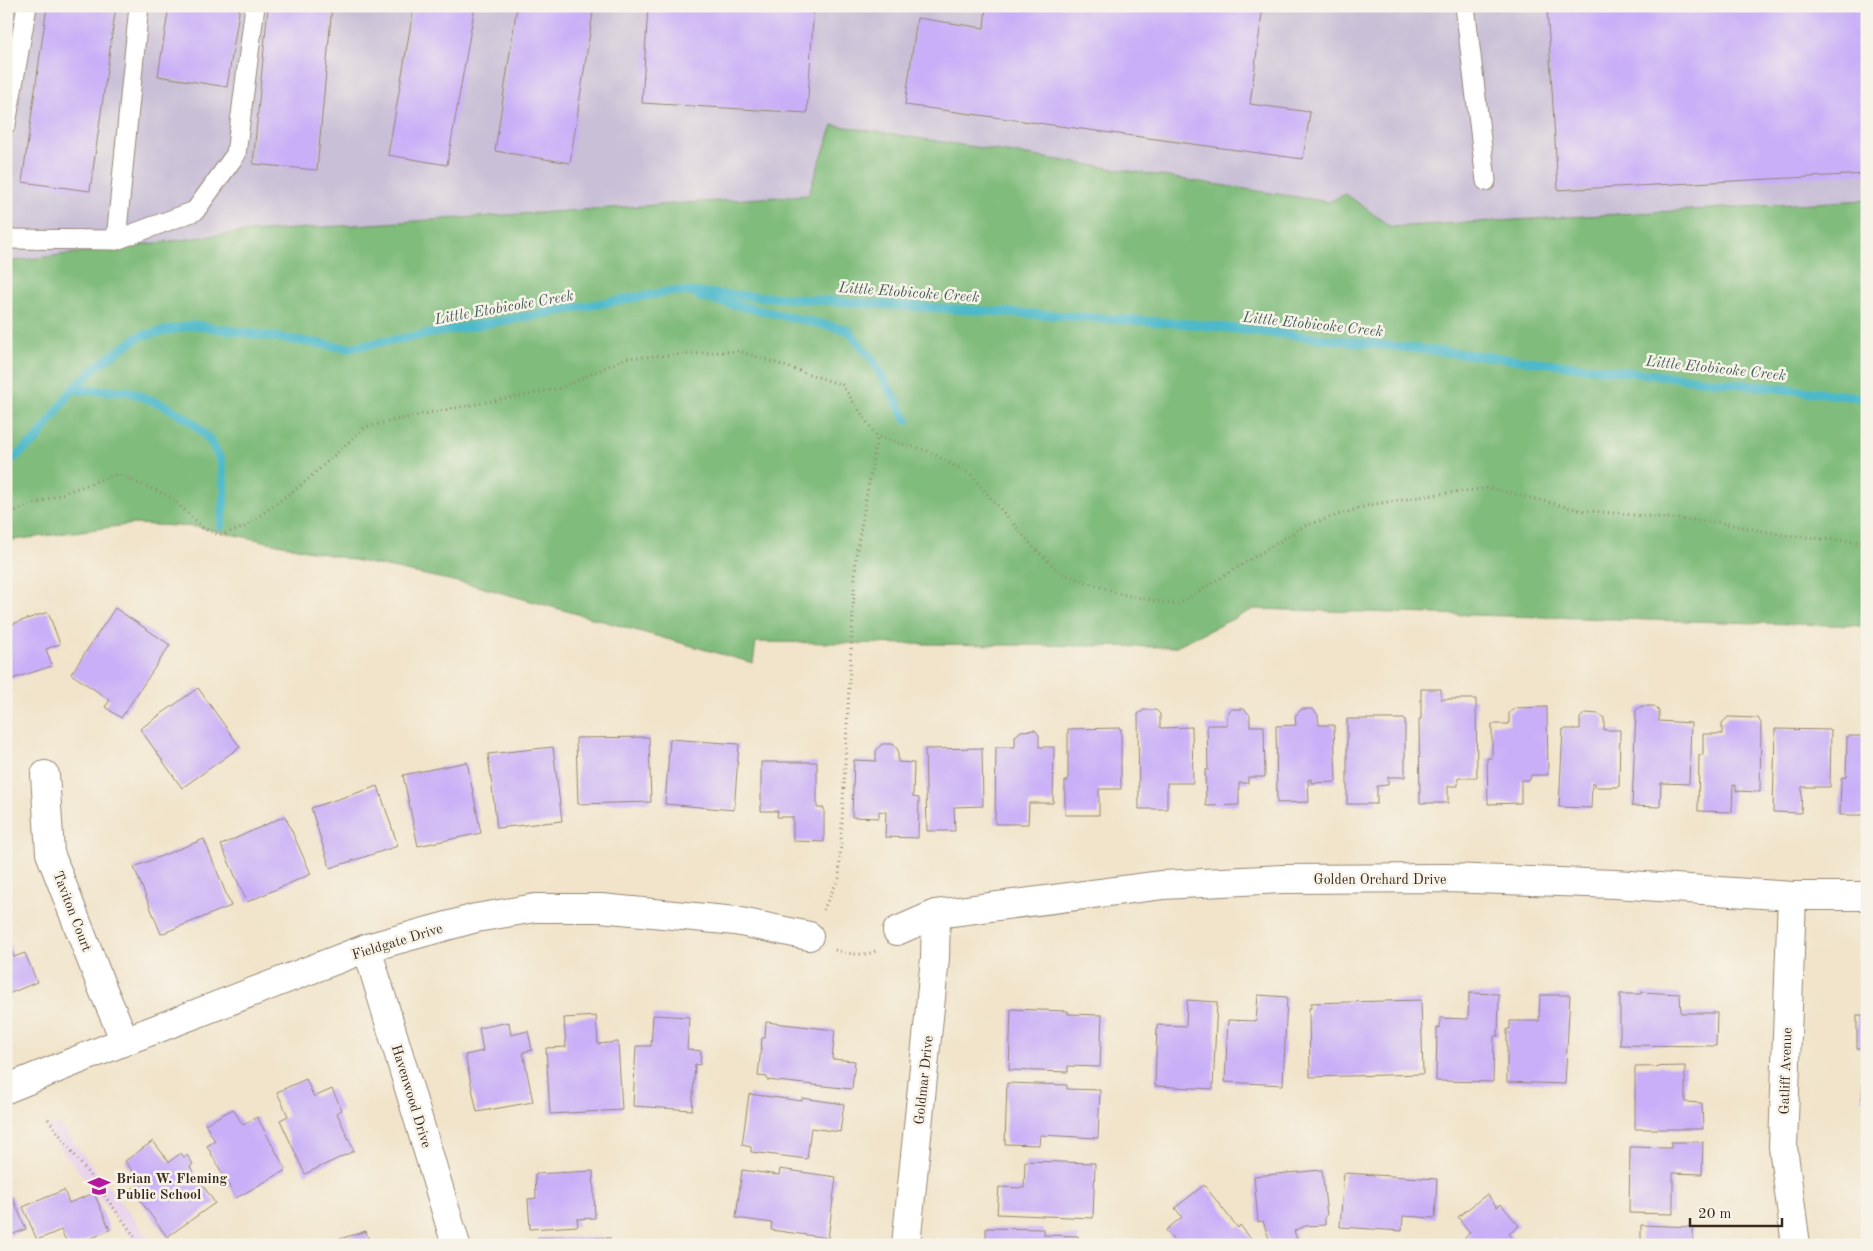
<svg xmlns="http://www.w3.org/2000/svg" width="1873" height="1251" font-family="'Old Standard TT',serif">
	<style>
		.built { fill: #e9d1ed }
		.industrial { fill: #c9bfd7 }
		.forest { fill: #80bc7b; stroke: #5e734c }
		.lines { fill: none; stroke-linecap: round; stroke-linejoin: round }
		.stream { stroke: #4eb9ca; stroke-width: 9 }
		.building { fill: #c9aff8 }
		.lane-casing { stroke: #968774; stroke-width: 21 }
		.street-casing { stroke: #968774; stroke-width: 30 }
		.path { stroke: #968774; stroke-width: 3; stroke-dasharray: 1 4; stroke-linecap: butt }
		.lane { stroke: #fff; stroke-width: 19 }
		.street { stroke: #fff; stroke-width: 28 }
		.labels { text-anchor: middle; stroke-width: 5; stroke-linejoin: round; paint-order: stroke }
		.street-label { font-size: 14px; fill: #3b2a1e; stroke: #f7f3e8 }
		.poi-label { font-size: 14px; font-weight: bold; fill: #3b2a1e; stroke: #f7f3e8; text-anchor: start }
		.water-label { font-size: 15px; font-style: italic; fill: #425c5a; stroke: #f7f3e8 }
	</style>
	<rect width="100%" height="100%" fill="#f7f3e8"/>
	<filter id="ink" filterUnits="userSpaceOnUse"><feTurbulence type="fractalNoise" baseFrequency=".02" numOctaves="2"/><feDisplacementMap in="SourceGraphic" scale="10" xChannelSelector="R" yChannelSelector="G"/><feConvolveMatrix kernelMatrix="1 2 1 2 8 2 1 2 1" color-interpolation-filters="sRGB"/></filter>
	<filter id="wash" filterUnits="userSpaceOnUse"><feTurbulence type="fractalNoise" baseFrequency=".0096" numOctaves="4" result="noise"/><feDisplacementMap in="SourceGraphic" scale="20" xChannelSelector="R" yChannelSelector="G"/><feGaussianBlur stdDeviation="1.12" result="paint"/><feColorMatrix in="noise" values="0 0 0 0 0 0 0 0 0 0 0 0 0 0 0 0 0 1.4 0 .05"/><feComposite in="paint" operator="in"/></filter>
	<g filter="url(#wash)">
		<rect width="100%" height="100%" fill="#f1e4ca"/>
		<polygon class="built" points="60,1124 60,1125 154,1245 137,1245 44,1127"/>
		<polygon class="industrial" points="6,6 1867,6 1867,211 1391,227 1346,194 1329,202 809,195 235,233 6,262"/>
		<polygon class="forest" points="833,125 1329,202 1346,194 1391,227 1867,200 1867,626 1254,609 1174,647 756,642 753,663 477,586 197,527 134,524 6,541 6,262 235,233 808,195"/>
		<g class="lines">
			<g class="stream">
				<polyline points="700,297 848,330 872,359 907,420"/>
				<polyline points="72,390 128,391 166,406 191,421 209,439 221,460 225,492 221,526"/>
				<polyline points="6,464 37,439 72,390 99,364 140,336 194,325 348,348 672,291 1191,324 1867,398"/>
			</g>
		</g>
		<g id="blocks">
			<g class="building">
				<polygon points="47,6 116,6 90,191 22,182"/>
				<polygon points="169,6 240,6 227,87 158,76"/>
				<polygon points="268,6 332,6 317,170 253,164"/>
				<polygon points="414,6 475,6 447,165 388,155"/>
				<polygon points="517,6 594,6 570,163 495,151"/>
				<polygon points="648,6 814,6 807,113 642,103"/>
				<polygon points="986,6 1263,6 1250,104 1310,112 1303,159 905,105 917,18 984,28"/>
				<polygon points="1547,6 1867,6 1867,174 1558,190"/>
				<polygon points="115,608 170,645 121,718 105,707 110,700 71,674"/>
				<polygon points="48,612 60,644 46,649 52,666 6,681 6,626"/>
				<polygon points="198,688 240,747 182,788 140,729"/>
				<polygon points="1421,689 1441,689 1441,699 1476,699 1477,778 1458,778 1458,786 1448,786 1448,803 1420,803 1419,719 1421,719"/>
				<polygon points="1642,706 1654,706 1659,711 1659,721 1691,723 1689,784 1661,783 1660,807 1632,806 1636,710"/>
				<polygon points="1547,707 1548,775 1531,775 1530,780 1521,780 1521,803 1488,804 1487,758 1492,758 1492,724 1509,724 1509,713 1515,708"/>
				<polygon points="1231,709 1244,709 1250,715 1250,726 1264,726 1265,777 1248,777 1248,783 1239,783 1239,805 1206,806 1205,770 1208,770 1207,725 1227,725 1227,715"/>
				<polygon points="1302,709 1313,709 1318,715 1319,725 1334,725 1336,782 1311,783 1311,779 1308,780 1309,802 1277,803 1276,726 1296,725 1295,716"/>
				<polygon points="1144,710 1156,710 1160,714 1160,728 1192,727 1193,783 1167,783 1167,809 1139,809 1138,714"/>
				<polygon points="1585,713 1599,714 1604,718 1604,730 1620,730 1619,787 1595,787 1595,783 1592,784 1591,808 1559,807 1563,729 1580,729 1580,718"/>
				<polygon points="1728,717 1758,718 1761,723 1760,792 1736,791 1736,786 1733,785 1732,812 1698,811 1699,755 1703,755 1703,734 1722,734 1722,723"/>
				<polygon points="1347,719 1405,719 1405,777 1388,777 1388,785 1377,786 1377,804 1347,804"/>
				<polygon points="1867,724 1867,815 1840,815 1841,778 1846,777 1847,736 1864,736 1865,726"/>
				<polygon points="1121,728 1121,789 1099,789 1099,815 1065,815 1065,781 1068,781 1068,729"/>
				<polygon points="1775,729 1831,730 1830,787 1802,787 1801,813 1773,812"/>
				<polygon points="1035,730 1039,735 1039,747 1054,747 1053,803 1029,803 1028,824 995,824 996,747 1015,747 1015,736 1021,731"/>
				<polygon points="649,737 651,802 578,804 576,738"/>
				<polygon points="670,739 739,744 734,810 665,804"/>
				<polygon points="882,744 893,744 898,750 898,762 914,763 913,797 919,798 918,838 885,837 886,812 879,811 879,818 852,817 854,760 876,761 876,751"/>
				<polygon points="553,747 562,821 497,828 488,754"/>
				<polygon points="982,748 983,806 954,807 955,831 927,831 925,749"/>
				<polygon points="467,762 481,833 418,846 403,775"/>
				<polygon points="761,762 817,762 817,808 824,808 824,842 793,841 793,817 777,817 778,811 761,811"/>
				<polygon points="378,786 398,846 330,868 311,808"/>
				<polygon points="285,816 311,874 247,902 221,845"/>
				<polygon points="204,839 231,906 161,934 134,867"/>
				<polygon points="6,937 14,957 25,953 37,982 6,995"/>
				<polygon points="1641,992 1680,994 1681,1013 1717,1013 1716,1046 1620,1045 1620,994 1641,994"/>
				<polygon points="1469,993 1499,994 1498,1036 1494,1036 1493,1082 1436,1081 1437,1028 1440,1028 1440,1018 1468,1019"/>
				<polygon points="1258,995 1287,997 1283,1085 1225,1082 1228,1020 1256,1021"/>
				<polygon points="1540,995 1570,995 1565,1084 1507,1082 1507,1029 1510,1029 1510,1021 1539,1021"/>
				<polygon points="1187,1000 1217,1002 1213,1089 1155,1086 1157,1025 1186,1026"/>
				<polygon points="1421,1000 1423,1074 1310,1077 1309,1008 1311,1008 1311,1003"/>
				<polygon points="1011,1009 1068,1011 1068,1014 1102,1015 1100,1067 1068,1066 1068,1072 1009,1070"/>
				<polygon points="653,1015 689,1017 687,1049 701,1051 700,1065 695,1064 692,1110 633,1106 636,1046 651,1046"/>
				<rect x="1857" y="1015" width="10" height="33"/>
				<polygon points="596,1016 598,1044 618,1042 622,1110 550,1114 546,1048 566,1047 564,1018"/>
				<polygon points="509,1022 511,1035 528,1031 532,1050 523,1052 533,1102 477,1112 465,1055 483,1051 479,1028"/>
				<polygon points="766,1022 835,1030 832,1059 855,1061 852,1089 767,1080 767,1077 758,1076 762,1038 765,1038"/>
				<polygon points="1685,1066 1685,1102 1702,1103 1703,1129 1635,1129 1635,1067"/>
				<polygon points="1863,1069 1867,1069 1867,1100 1862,1099"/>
				<polygon points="306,1079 314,1097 332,1089 342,1110 337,1113 354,1151 305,1174 280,1120 288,1116 277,1092"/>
				<polygon points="1007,1083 1067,1085 1067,1089 1100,1090 1098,1138 1040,1135 1039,1145 1005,1144"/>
				<polygon points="749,1094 802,1101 802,1098 844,1104 840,1132 811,1128 807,1159 751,1152 751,1147 742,1145"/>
				<polygon points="233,1109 243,1125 257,1117 286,1170 236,1198 207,1146 215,1141 205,1124"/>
				<polygon points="153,1141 169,1162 181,1153 184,1157 187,1155 193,1164 190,1167 215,1203 167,1237 132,1189 141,1183 125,1161"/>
				<polygon points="1671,1142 1703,1142 1702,1174 1673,1173 1673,1214 1629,1213 1630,1147 1671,1148"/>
				<rect x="1865" y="1152" width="2" height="25"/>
				<polygon points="1025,1161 1095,1163 1093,1218 997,1214 999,1187 1024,1188"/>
				<polygon points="780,1169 836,1177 828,1238 771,1230 772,1223 736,1218 742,1170 779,1175"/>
				<polygon points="1322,1170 1327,1216 1325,1216 1325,1225 1305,1226 1294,1231 1297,1239 1283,1245 1271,1245 1263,1221 1258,1222 1254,1176"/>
				<polygon points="593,1171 595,1218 577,1219 578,1226 530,1229 528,1199 536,1198 535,1174"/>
				<polygon points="1344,1173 1437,1179 1435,1218 1403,1216 1402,1231 1340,1227"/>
				<polygon points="1204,1185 1238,1228 1240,1225 1256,1245 1177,1245 1166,1230 1182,1217 1175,1208"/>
				<polygon points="64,1190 69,1203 94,1193 110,1230 76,1245 68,1245 61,1230 37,1240 23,1207"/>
				<polygon points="1487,1194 1497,1207 1501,1204 1519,1226 1509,1234 1518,1245 1457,1245 1470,1233 1458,1217"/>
				<polygon points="12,1196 26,1229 6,1237 6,1199"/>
				<polygon points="1641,1225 1693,1227 1693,1245 1641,1245"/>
				<polygon points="986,1228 1044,1229 1044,1235 1078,1236 1078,1245 986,1245"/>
				<polygon points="366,1231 370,1245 334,1245 333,1241"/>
				<rect x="538" y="1238" width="72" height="7"/>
			</g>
		</g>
	</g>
	<g filter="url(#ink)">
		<use href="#blocks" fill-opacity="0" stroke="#968774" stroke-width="1"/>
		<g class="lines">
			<g class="lane-casing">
				<g id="lane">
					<polyline points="1465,6 1486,181"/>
					<polyline points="6,124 27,6"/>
					<polyline points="6,239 116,240 139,6"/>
					<polyline points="116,240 195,211 236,154 255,6"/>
				</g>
			</g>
			<g class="street-casing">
				<g id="street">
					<polyline points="45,775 50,853 101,985 125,1041"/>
					<polyline points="1792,896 1783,1147 1796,1245"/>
					<polyline points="897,931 936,914 1162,885 1282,879 1447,878 1615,884 1792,896 1867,896"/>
					<polyline points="367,948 456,1245"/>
					<polyline points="6,1089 125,1041 367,948 476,918 535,908 601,908 736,921 809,936"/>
					<polyline points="906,1245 935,958 936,914"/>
				</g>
			</g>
			<g class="path">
				<polyline points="6,514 117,474 171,497 203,528 219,535 243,528 305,482 365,427 423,414 558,389 626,358 739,351 842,385 877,437 928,451 971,475 1035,549 1061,573 1120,594 1177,605 1304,526 1369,505 1439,494 1490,488 1579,510 1722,523 1783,535 1867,543"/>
				<polyline points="823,910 839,878 856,555 877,437"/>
				<path d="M835,950C846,954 867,957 877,950"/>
				<polyline points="48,1119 141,1245"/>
			</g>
			<use href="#lane" class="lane"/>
			<use href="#street" class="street"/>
		</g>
	</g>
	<defs>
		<g id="school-bare" transform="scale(1.725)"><path d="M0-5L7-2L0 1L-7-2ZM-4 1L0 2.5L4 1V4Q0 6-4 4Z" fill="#b5179e" stroke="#f7f3e8" stroke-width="2.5" paint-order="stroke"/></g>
	</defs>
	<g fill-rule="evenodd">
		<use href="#school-bare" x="99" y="1186"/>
	</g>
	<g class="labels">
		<g class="street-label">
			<text x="1380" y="884">Golden Orchard Drive</text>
			<text transform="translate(73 911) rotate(69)" y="5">Taviton Court</text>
			<text transform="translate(397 941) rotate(-17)" y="5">Fieldgate Drive</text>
			<text transform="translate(1785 1071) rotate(-88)" y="5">Gatliff Avenue</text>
			<text transform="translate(923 1080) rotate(-84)" y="5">Goldmar Drive</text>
			<text transform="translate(412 1096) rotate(73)" y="5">Havenwood Drive</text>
		</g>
		<g class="poi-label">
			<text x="116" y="1183">Brian W. Fleming<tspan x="116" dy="16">Public School</tspan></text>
		</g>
		<g class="water-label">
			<text transform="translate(909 292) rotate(4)" y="5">Little Etobicoke Creek</text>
			<text transform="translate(504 307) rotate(-10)" y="5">Little Etobicoke Creek</text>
			<text transform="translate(1313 324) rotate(6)" y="5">Little Etobicoke Creek</text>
			<text transform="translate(1716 368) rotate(6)" y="5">Little Etobicoke Creek</text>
		</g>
	</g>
	<rect width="1873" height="1251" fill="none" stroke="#f7f3e8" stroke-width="25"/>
	<path d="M1690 1218v8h92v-8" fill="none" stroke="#3b2a1e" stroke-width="2.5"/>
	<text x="1698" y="1218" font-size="15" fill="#3b2a1e" stroke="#f7f3e8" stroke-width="4" paint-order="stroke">20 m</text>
</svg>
